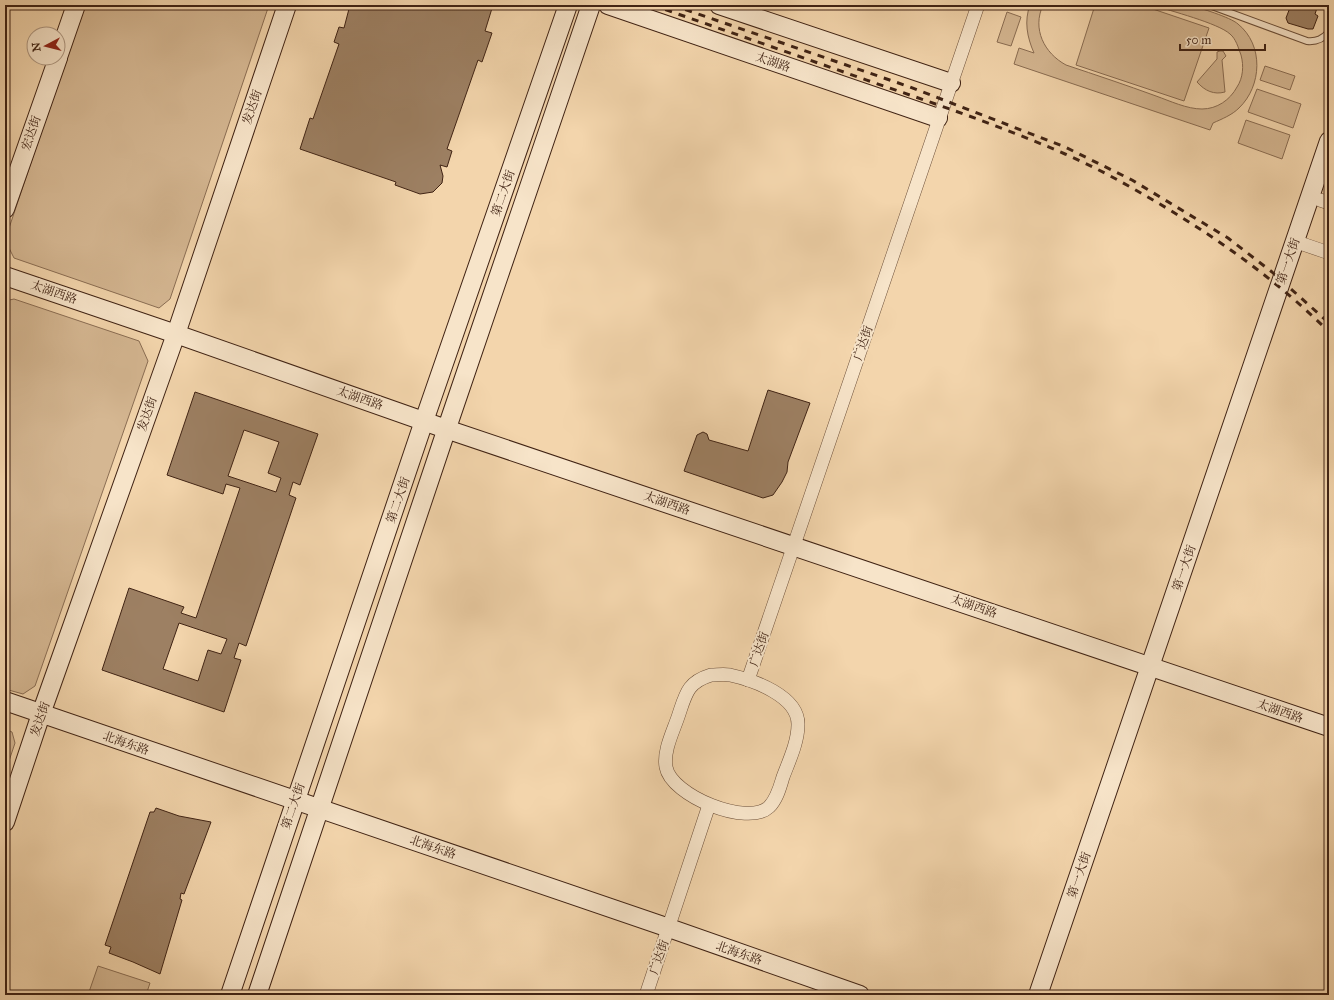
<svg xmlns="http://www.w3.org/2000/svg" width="1334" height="1000" font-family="'IM FELL Great Primer','Noto Serif SC',serif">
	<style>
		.green { fill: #d5b792; stroke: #8a6d53 }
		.building { fill: #9d8063; stroke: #402314; fill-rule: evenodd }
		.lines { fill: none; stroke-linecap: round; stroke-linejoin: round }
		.lane-casing { stroke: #6d503a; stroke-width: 8 }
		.street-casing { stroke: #6d503a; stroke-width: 14 }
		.secondary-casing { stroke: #402314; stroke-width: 20 }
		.lane { stroke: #f7e4c9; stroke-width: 6 }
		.street { stroke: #f7e4c9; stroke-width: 13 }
		.secondary { stroke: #f7e4c9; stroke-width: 18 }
		.rail { stroke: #402314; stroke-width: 3; stroke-dasharray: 7 7; stroke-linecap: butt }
		.labels { text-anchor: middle; stroke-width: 4; stroke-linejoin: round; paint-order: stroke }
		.street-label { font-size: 12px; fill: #402314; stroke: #f7e4c9 }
	</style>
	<rect width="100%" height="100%" fill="#f3d5ac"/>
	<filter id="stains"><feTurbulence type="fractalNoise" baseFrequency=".005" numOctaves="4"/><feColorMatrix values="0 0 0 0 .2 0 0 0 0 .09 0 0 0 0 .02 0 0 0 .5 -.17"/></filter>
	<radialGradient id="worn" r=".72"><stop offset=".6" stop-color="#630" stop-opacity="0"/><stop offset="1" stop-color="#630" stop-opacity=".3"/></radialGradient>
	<g class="green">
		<polygon points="84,5 269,5 170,299 159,308 14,258 5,240"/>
		<path d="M1030,5H1043C1032,29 1044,53 1066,65C1096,75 1126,85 1156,96C1170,101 1187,109 1202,109C1217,109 1230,100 1237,87C1243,78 1244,66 1241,55C1238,47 1236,39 1230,34C1218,23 1170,11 1153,5C1164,5 1178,3 1189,5C1200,8 1230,17 1238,24C1264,45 1262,86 1239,108C1232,115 1222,119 1213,123L1210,130L1014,64L1019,48L1034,53C1027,37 1024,21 1030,5Z"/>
		<polygon points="1095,5 1141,5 1209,28 1184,101 1076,65"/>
		<polygon points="1007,12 1021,17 1011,46 997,42"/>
		<path d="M1220,51H1223L1226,56L1222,60L1225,92C1214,95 1205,91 1197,82L1217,59V52Z"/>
		<polygon points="1265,66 1295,76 1290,90 1260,80"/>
		<polygon points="1257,89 1301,104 1293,128 1248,112"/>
		<polygon points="1246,120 1290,135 1282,159 1238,143"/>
		<polygon points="14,299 139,341 148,361 35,686 23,694 5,689 5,301"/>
		<polygon points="5,729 12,732 15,743 5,773"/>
		<polygon points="98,966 150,983 146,995 97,995 89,992"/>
	</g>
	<g class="building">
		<polygon points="350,5 493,5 485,31 492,33 482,62 478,60 447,149 452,151 447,167 440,165 443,176 442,183 433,192 420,194 395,185 396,182 300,149 310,118 313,119 339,44 334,42 339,27 344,28"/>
		<polygon points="1291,5 1318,5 1315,14 1318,16 1313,29 1308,29 1288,23 1286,18"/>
		<polygon points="768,390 810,403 788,462 787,472 782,482 773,495 763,498 684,471 697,435 703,432 707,434 709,440 748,451"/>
		<path d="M195,392L318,434L300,485L293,482L289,495L296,498L246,646L239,643L234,658L241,660L224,712L102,670L129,588L184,607L181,613L196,618L240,488L226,484L223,494L167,475ZM244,430L279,442L268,473L281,478L276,492L228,476ZM179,623L227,639L221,654L208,650L198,681L163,669Z"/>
		<polygon points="156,808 179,816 211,822 184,894 181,893 180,899 182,900 160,974 133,962 109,953 111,947 105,945 150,812 154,812"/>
	</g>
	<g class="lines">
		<g class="lane-casing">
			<path id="lane" d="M1209,5L1307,41C1317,42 1323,39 1329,32"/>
		</g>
		<g class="street-casing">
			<g id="street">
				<polyline points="1320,200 1329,203"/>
				<polyline points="1294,241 1329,253"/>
				<path d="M711,675C717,675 724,674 730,675C753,680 799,696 798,725C798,742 789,761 783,777C780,787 777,799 769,807C748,827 671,796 666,767C663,750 674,730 679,714C686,693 688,682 711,675Z"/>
				<polyline points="748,680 978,5"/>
				<polyline points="646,995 709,805"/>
			</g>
		</g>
		<g class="secondary-casing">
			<g id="secondary">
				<polyline points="608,5 938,118"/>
				<polyline points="719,5 951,83"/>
				<polyline points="58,57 76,5"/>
				<polyline points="5,209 58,58"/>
				<polyline points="5,276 176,334 446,429 1329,727"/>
				<polyline points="5,701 669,928 860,995"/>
				<polyline points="5,822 41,714 176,334 287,5"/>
				<polyline points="230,995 424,421 568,5"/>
				<polyline points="257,995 450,419 591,5"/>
				<polyline points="1038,995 1329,141"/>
			</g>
		</g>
		<use href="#lane" class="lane"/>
		<use href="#street" class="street"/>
		<use href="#secondary" class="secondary"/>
		<g class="rail">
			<path d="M652,5C727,31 801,57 875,83C939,105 1003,127 1065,154C1095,167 1124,183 1153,200C1216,237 1277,280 1329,332"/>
			<polyline points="672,5 910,87 1065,147 1132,180 1228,238 1272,272 1329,323"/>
		</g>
	</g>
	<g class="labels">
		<g class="street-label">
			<text transform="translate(773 62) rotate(19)" y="4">太湖路</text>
			<text transform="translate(252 107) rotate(-71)" y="4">发达街</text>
			<text transform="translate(31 133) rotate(-71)" y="4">宏达街</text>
			<text transform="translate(503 193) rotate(-71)" y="4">第二大街</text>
			<text transform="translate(1288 261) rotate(-71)" y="4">第一大街</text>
			<text transform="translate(54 292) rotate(19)" y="4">太湖西路</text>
			<text transform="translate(863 343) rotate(-71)" y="4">广达街</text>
			<text transform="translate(360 398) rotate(19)" y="4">太湖西路</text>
			<text transform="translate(147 414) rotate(-71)" y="4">发达街</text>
			<text transform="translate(398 500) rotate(-71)" y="4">第二大街</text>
			<text transform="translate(667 503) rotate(19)" y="4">太湖西路</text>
			<text transform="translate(1184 568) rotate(-71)" y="4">第一大街</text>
			<text transform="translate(974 606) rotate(19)" y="4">太湖西路</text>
			<text transform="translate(759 649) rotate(-71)" y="4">广达街</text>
			<text transform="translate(1280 711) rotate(19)" y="4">太湖西路</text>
			<text transform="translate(40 719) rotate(-71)" y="4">发达街</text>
			<text transform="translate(126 743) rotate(19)" y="4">北海东路</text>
			<text transform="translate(293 806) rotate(-71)" y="4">第二大街</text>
			<text transform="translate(433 847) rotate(19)" y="4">北海东路</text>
			<text transform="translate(1079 875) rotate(-71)" y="4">第一大街</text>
			<text transform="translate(739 953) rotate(19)" y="4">北海东路</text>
			<text transform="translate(659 957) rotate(-71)" y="4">广达街</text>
		</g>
	</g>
	<rect width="1334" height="1000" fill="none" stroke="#f3d5ac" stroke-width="20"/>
	<rect x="6" y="6" width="1322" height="988" fill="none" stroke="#402314" stroke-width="2"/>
	<rect x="10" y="10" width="1314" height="980" fill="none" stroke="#402314"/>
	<g transform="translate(46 46) rotate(263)"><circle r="19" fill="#f7e4c9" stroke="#ae9781"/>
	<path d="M0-3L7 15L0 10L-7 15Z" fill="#8f2418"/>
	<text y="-6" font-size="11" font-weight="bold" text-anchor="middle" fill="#402314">N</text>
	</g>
	<path d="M1180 44v6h85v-6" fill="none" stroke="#402314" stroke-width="2"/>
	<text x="1186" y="44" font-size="12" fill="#402314" stroke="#f7e4c9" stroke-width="3" paint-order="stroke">50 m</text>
	<rect width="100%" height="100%" filter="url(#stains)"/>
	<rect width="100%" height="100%" fill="url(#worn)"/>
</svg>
